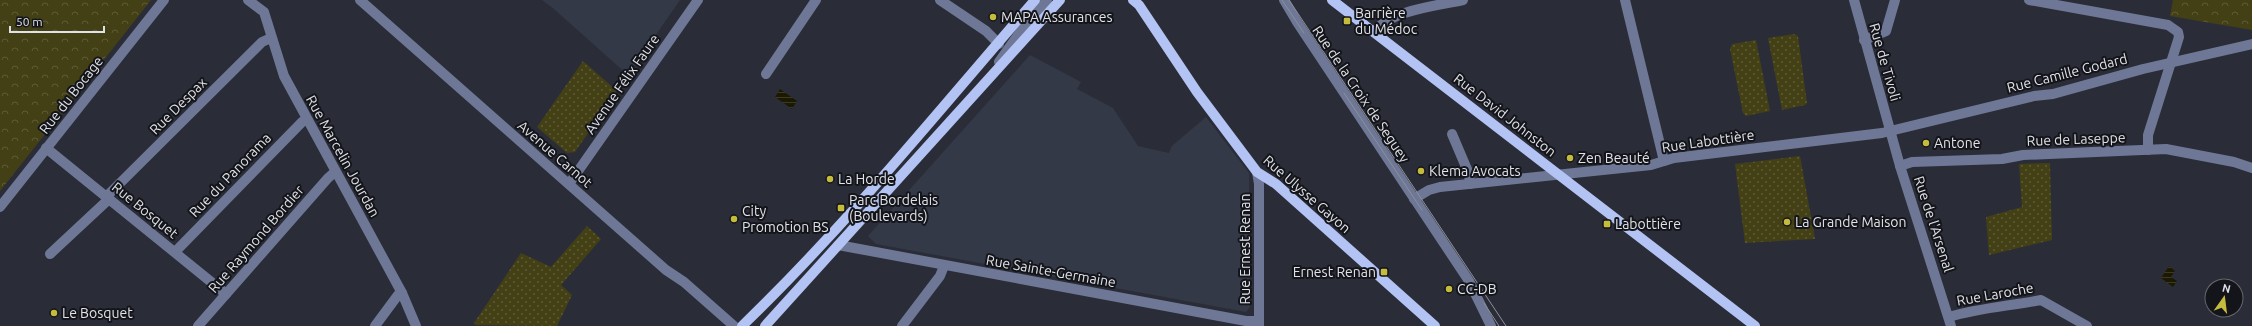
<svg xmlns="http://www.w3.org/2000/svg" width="2252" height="326" font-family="Ubuntu,sans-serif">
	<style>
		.built { fill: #343948 }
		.grass { fill: url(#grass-dots) }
		.park { fill: url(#park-crowns) }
		.water { fill: url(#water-rules) }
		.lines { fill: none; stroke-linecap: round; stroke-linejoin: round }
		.minor { stroke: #6e7896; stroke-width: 10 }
		.major { stroke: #b2c3f4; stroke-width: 10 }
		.tram { stroke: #8d9098; stroke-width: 1 }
		.poi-dot { fill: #c5bc3d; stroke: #14151a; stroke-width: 1.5 }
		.labels { text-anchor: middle; stroke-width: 4; stroke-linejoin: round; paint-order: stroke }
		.poi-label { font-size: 14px; fill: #dfe2e8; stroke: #14151a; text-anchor: start }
		.street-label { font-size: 14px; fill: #dfe2e8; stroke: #14151a }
	</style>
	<defs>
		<pattern id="grass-dots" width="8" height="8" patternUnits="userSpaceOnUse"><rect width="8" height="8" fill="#434015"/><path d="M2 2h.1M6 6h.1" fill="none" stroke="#5e5b37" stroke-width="1.8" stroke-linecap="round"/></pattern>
		<pattern id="park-crowns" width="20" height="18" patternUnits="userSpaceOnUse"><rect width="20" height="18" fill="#434015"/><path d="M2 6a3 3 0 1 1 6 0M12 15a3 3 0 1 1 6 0" fill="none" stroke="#5e5b37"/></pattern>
		<pattern id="water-rules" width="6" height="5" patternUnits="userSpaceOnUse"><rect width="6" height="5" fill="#1b1901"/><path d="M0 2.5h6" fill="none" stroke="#3c3a26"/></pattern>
	</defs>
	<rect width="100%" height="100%" fill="#2a2d37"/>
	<g class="built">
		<polygon points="542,0 680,0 628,75 554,9"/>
		<polygon points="1030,55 1081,82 1077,89 1113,108 1138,146 1169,153 1172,146 1206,117 1249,173 1250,307 1246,312 876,244 868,236"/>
	</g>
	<g class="grass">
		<polygon points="1794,34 1798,36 1807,103 1805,105 1782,110 1768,38"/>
		<polygon points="1756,40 1770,111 1746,116 1743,113 1730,49 1732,44"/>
		<polygon points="583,61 617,91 575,152 567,153 537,127"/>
		<polygon points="1800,156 1815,239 1745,243 1735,164"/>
		<polygon points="2050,163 2052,240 1989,255 1986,217 2022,207 2019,164"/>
		<polygon points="587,226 601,239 561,285 572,295 557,326 475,325 474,323 521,253 551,267"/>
	</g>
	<g class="park">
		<polygon points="0,0 151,0 0,191"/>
		<polygon points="2173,0 2252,0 2252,30 2170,16"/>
	</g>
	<g class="water">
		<polygon points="780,89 797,101 792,109 775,97"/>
		<polygon points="2169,266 2175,271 2171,277 2177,281 2173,287 2161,278"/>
	</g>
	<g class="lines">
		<g class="minor">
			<polyline points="248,0 264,12 284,76 402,293 416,326"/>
			<polyline points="360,0 666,270 684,282 734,326"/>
			<polyline points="940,0 986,31 999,44"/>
			<polyline points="1284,0 1297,22 1469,281 1491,326"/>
			<polyline points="1625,0 1664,161"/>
			<polyline points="1854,0 1900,166 1951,326"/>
			<polyline points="2029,0 2168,25 2178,32 2179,37 2148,135 2148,150"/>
			<path d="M1374,32C1391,10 1436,6 1463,0"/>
			<polyline points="1864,40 1886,31 1895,0"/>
			<polyline points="999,62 1023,28 1047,0"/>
			<polyline points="766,74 816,0"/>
			<polyline points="1452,134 1469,174 1470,184"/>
			<polyline points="46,148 226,294"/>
			<polyline points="1900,166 1912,162 2002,159 2023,155 2166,149 2234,162 2252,168"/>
			<polyline points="1257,172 1259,184 1259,326"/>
			<polyline points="569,184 698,0"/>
			<polyline points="106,197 262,42 271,38"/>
			<polyline points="1414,199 1429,190 1440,187 1651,165 1674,158 1882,133 2034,96 2053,94 2143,69 2252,44"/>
			<polyline points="0,207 164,0"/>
			<polyline points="838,245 1246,321 1259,321"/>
			<polyline points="175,252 302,122 306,119"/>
			<polyline points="50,254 109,199"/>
			<path d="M1949,317C1979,308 2010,306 2041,300L2087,326"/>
			<polyline points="198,326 328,178 335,172"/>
			<polyline points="375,326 398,295 402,293"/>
			<polyline points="902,326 940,276 944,266"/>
		</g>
		<g class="major">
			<polyline points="1133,0 1139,5 1197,92 1257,172 1276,184 1435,326"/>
			<polyline points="1332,0 1755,326"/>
			<path d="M742,326C847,225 939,110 1035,0"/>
			<polyline points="765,326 1060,0"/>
		</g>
		<g class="tram">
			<polyline points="1282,0 1304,33"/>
			<polyline points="1289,0 1506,326"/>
			<polyline points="1344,93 1422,210"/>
			<polyline points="1484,303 1499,326"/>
		</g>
	</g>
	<g class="poi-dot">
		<circle cx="993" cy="17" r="4"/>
		<rect x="1343" y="17" width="8" height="8" rx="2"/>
		<circle cx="1926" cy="143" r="4"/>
		<circle cx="1570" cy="158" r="4"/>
		<circle cx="1421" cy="171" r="4"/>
		<circle cx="830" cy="179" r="4"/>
		<rect x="837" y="204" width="8" height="8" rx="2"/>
		<circle cx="734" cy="219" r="4"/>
		<circle cx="1787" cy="222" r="4"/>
		<rect x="1603" y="220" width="8" height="8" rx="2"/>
		<rect x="1380" y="268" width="8" height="8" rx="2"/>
		<circle cx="1449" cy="289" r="4"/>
		<circle cx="54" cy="313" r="4"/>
	</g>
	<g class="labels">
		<g class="poi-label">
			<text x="1355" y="18">Barrière<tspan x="1355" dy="16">du Médoc</tspan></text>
			<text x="1001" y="22">MAPA Assurances</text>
			<text x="1934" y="148">Antone</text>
			<text x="1578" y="163">Zen Beauté</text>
			<text x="1429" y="176">Klema Avocats</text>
			<text x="838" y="184">La Horde</text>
			<text x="849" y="205">Parc Bordelais<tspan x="849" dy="16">(Boulevards)</tspan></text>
			<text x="742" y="216">City<tspan x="742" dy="16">Promotion BS</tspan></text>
			<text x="1795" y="227">La Grande Maison</text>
			<text x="1615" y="229">Labottière</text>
			<text x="1376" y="277" text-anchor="end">Ernest Renan</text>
			<text x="1457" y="294">CC-DB</text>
			<text x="62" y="318">Le Bosquet</text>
		</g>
		<g class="street-label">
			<text transform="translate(1885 62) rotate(74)" y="5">Rue de Tivoli</text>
			<text transform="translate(2067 73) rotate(-14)" y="5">Rue Camille Godard</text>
			<text transform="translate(622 84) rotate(-55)" y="5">Avenue Félix Faure</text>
			<text transform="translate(1361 94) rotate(56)" y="5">Rue de la Croix de Seguey</text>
			<text transform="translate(71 95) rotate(-52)" y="5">Rue du Bocage</text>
			<text transform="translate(178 106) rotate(-45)" y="5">Rue Despax</text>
			<text transform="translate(1505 115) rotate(38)" y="5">Rue David Johnston</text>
			<text transform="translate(2076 139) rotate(-2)" y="5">Rue de Laseppe</text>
			<text transform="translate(1708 141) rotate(-8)" y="5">Rue Labottière</text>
			<text transform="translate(555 154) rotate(41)" y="5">Avenue Carnot</text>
			<text transform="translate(343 156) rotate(61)" y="5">Rue Marcelin Jourdan</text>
			<text transform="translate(230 175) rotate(-46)" y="5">Rue du Panorama</text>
			<text transform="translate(1307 194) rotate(41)" y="5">Rue Ulysse Gayon</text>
			<text transform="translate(145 210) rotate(39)" y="5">Rue Bosquet</text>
			<text transform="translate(1934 224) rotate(72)" y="5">Rue de l'Arsenal</text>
			<text transform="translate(256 239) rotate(-49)" y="5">Rue Raymond Bordier</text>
			<text transform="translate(1245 249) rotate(-90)" y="5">Rue Ernest Renan</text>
			<text transform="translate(1051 271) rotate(10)" y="5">Rue Sainte-Germaine</text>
			<text transform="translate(1995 294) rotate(-10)" y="5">Rue Laroche</text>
		</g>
	</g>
	<g transform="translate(2224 298) rotate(14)"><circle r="19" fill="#14151a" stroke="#65676c"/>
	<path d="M0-3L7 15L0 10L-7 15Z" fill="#c5bc3d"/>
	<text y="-6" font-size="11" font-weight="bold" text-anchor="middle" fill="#dfe2e8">N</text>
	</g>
	<path d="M10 26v6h94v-6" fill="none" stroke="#dfe2e8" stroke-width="2"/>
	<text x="16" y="26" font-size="12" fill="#dfe2e8" stroke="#14151a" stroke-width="3" paint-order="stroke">50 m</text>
</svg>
